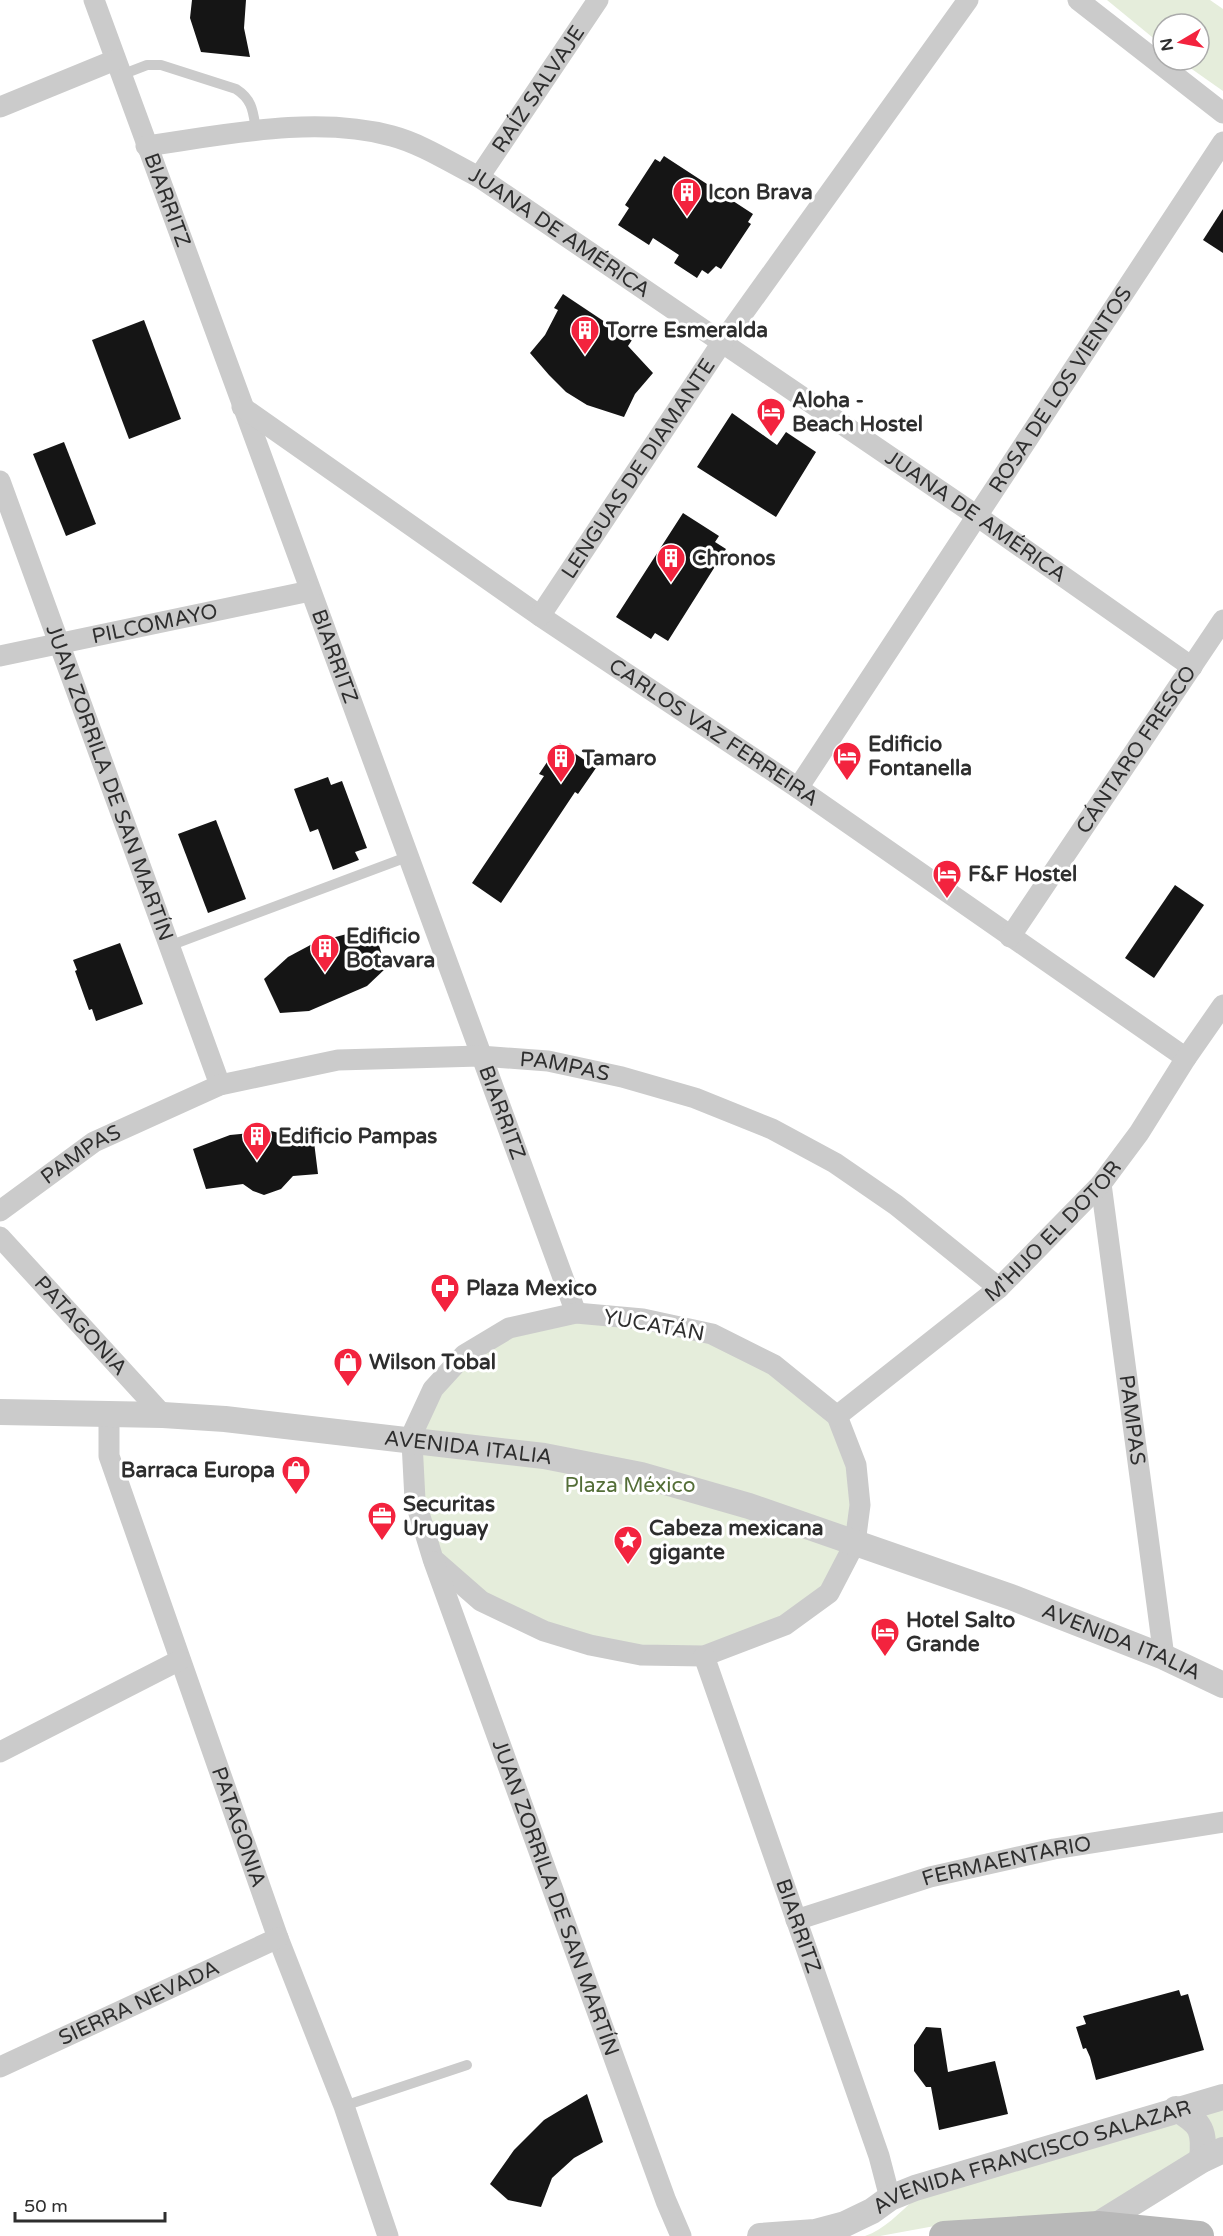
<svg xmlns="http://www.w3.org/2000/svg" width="1223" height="2236" font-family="'Varela Round',sans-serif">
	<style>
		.green { fill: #e5eddb }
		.building { fill: #151515 }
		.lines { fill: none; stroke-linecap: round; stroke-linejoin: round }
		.service { stroke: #cbcbcb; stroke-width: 10 }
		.minor { stroke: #cbcbcb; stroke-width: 21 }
		.tertiary { stroke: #cbcbcb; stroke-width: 26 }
		.secondary { stroke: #b8b8b8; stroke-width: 30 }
		.labels { text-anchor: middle; stroke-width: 6; stroke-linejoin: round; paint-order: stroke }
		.street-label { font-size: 21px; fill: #2e2e2e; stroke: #fff }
		.poi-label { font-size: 21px; font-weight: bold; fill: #2e2e2e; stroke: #fff; text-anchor: start }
		.park-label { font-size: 21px; fill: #546e38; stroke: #fff }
	</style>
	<rect width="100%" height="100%" fill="#fff"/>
	<g class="green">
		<polygon points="1107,0 1210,0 1223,9 1223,91 1179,60 1199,60 1199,24 1163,24 1163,46"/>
		<polygon points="576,1313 712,1334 837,1416 860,1505 829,1593 704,1656 544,1631 433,1559 414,1430 464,1355"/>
		<polygon points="1223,2109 1223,2138 1216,2142 1204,2114"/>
		<path d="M1172,2124C1191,2125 1192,2137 1191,2154L1095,2215L973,2219L880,2236H865C884,2230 900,2212 915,2199Z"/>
	</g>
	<g class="building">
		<polygon points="192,0 246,0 244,28 250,57 201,52 190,18"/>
		<polygon points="664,156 753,214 748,222 751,224 721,269 716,266 708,274 702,270 697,278 674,263 679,255 653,238 649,245 618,225 629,208 625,205 655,159 660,162"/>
		<polygon points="1223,209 1223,253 1203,240"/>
		<polygon points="563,294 632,340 628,346 653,373 635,394 624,417 587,405 566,392 549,375 530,353 545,335 558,310 554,308"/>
		<polygon points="144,320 181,419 129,439 92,340"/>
		<polygon points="732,413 777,445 786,432 816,452 776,517 697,467"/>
		<polygon points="64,442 96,524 66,536 33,454"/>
		<polygon points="683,513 719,536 715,542 726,549 668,641 655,633 651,639 616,617"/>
		<polygon points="560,743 596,768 578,794 575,792 501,903 472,883 544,776 539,774"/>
		<polygon points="328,777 331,785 342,781 367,848 355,852 359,860 333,870 318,829 310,832 294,789"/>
		<polygon points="216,820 246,899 208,913 178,834"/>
		<polygon points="1175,885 1204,905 1154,978 1125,958"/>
		<polygon points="347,934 377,939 386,968 367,986 309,1011 280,1013 264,979 288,957 316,942"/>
		<polygon points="120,943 143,1004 96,1021 92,1009 89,1010 75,971 77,970 73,960"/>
		<polygon points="271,1131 314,1142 318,1174 293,1176 281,1189 264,1195 253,1191 243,1184 206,1189 193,1149 230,1135"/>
		<polygon points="1179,1990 1181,1996 1188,1994 1204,2050 1096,2080 1090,2057 1086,2048 1083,2049 1076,2027 1086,2024 1083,2016"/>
		<polygon points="926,2027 941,2028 948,2072 995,2061 1008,2114 939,2130 931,2087 926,2087 914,2071 914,2045"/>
		<polygon points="587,2094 603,2142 574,2158 552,2178 541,2207 508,2200 490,2184 514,2150 544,2120"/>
	</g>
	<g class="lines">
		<g class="service">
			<path d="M121,75L147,65H161L236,89C253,100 253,112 256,130"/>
			<polyline points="169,946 407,857"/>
			<polyline points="344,2106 467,2065"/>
		</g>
		<g class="minor">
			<path id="s1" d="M94,0L576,1313"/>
			<polyline points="1078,0 1223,113"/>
			<polyline points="0,107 115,60"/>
			<path id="s2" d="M146,146C224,135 315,115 392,136C422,144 451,163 479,177L977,516L1192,667"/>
			<path id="s3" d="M479,177L598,0"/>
			<path id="s4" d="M242,407L540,616L798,788L1186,1058"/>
			<path id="s5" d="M0,481L220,1085"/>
			<path id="s6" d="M540,616L721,344L968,0"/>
			<path id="s7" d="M0,656L310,591"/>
			<path id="s8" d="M798,788L1223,142"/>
			<path id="s9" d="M1010,937L1223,620"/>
			<path id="s10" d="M1101,1184L1164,1657"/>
			<path id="s11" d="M0,1211L94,1142L220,1085L338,1060L480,1056L548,1061L622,1077L695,1098L772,1129L835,1163L896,1205L999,1288"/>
			<path id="s12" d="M0,1237L163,1415"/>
			<polygon points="576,1313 643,1319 712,1334 774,1365 837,1416 856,1465 860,1505 855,1543 829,1593 785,1625 704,1656 641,1655 590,1645 544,1631 481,1601 433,1559 415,1500 412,1442 414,1430 433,1389 464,1355 509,1328"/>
			<path id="s13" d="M109,1413V1456L278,1938L344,2106L388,2236"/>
			<path id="s14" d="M837,1416L999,1288L1101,1184L1139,1133L1186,1058L1223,1005"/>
			<path id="s15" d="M434,1562L666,2201L681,2236"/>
			<path id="s16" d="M704,1656L879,2156L890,2198"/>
			<polyline points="0,1752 180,1660"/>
			<path id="s17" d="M796,1920L930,1877L1054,1849L1223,1822"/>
			<path id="s18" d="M0,2067L278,1938"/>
		</g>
		<g class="tertiary">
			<path id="s19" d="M0,1412L163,1415L225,1419L544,1456L641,1475L749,1506L1011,1597L1164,1657L1223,1685"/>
			<path d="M1176,2109C1202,2123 1205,2131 1202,2160"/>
			<polyline points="1089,2230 1202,2160 1223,2150"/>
			<path id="s20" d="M760,2236L815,2232L845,2224L872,2211L890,2198L915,2188L1223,2097"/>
		</g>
		<polyline class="secondary" points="944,2236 1098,2226 1199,2236"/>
	</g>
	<defs>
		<g id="building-pin" transform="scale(1.5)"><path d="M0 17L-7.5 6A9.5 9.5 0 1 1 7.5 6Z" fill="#f3233e" stroke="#fff"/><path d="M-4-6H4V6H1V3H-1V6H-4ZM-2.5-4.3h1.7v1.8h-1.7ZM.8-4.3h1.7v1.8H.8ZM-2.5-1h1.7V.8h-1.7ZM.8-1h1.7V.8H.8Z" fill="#fff"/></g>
		<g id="hotel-pin" transform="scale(1.5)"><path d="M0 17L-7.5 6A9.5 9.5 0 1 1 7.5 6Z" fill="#f3233e" stroke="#fff"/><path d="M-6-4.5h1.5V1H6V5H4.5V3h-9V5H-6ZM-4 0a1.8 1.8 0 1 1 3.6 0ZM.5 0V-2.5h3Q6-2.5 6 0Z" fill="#fff"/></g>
		<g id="pharmacy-pin" transform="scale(1.5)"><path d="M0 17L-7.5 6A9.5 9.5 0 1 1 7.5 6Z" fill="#f3233e" stroke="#fff"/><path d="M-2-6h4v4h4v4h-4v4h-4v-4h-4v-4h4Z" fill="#fff"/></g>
		<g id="shop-pin" transform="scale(1.5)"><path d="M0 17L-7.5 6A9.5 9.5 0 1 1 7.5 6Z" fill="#f3233e" stroke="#fff"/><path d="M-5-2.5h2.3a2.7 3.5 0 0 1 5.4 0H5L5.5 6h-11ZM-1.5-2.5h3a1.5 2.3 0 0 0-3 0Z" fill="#fff"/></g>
		<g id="office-pin" transform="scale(1.5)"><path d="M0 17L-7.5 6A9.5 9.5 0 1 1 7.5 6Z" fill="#f3233e" stroke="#fff"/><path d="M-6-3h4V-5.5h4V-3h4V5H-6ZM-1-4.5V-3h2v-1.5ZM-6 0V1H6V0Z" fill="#fff"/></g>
		<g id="sight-pin" transform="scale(1.5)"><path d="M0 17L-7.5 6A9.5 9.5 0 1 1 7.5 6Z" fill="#f3233e" stroke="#fff"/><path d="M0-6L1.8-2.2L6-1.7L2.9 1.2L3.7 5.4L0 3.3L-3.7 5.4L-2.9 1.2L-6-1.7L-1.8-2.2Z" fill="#fff"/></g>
	</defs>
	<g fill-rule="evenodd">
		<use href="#building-pin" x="687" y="192"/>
		<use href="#building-pin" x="585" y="330"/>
		<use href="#hotel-pin" x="771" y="412"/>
		<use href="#building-pin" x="671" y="558"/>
		<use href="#hotel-pin" x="847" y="756"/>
		<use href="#building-pin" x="561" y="758"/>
		<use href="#hotel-pin" x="947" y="874"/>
		<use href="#building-pin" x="325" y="948"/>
		<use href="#building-pin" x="257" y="1136"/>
		<use href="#pharmacy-pin" x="445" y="1288"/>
		<use href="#shop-pin" x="348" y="1362"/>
		<use href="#shop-pin" x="296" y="1470"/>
		<use href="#office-pin" x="382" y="1516"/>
		<use href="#sight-pin" x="628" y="1540"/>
		<use href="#hotel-pin" x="885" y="1632"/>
	</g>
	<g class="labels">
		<g class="street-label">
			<text dy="7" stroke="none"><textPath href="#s3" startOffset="106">RAÍZ SALVAJE</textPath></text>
			<text dy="7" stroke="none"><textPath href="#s1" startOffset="213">BIARRITZ</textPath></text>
			<text dy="7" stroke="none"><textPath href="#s2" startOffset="442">JUANA DE AMÉRICA</textPath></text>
			<text dy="7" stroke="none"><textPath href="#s8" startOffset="477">ROSA DE LOS VIENTOS</textPath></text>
			<text dy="7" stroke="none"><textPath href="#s6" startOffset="177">LENGUAS DE DIAMANTE</textPath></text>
			<text dy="7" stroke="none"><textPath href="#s2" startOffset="946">JUANA DE AMÉRICA</textPath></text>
			<text dy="7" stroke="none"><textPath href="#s7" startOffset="158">PILCOMAYO</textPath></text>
			<text dy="7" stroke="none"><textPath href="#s1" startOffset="699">BIARRITZ</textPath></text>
			<text dy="7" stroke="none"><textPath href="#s4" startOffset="573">CARLOS VAZ FERREIRA</textPath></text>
			<text dy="7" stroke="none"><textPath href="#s9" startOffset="226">CÁNTARO FRESCO</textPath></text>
			<text dy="7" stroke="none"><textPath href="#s5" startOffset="321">JUAN ZORRILA DE SAN MARTÍN</textPath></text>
			<text dy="7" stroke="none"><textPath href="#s11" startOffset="603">PAMPAS</textPath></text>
			<text dy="7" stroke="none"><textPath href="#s1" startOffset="1185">BIARRITZ</textPath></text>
			<text dy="7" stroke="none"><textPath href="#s11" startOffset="99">PAMPAS</textPath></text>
			<text dy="7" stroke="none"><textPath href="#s14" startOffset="285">M'HIJO EL DOTOR</textPath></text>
			<text transform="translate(654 1325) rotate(10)" y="7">YUCATÁN</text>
			<text dy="7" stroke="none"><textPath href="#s12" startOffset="120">PATAGONIA</textPath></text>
			<text dy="7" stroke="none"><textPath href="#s10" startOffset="238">PAMPAS</textPath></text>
			<text dy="7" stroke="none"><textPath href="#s19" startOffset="470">AVENIDA ITALIA</textPath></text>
			<text dy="7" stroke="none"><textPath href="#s19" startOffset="1154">AVENIDA ITALIA</textPath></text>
			<text dy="7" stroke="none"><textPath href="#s13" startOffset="436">PATAGONIA</textPath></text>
			<text dy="7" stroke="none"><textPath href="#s17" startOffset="219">FERMAENTARIO</textPath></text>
			<text dy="7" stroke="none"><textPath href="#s15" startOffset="357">JUAN ZORRILA DE SAN MARTÍN</textPath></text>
			<text dy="7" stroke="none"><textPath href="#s16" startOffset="286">BIARRITZ</textPath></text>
			<text dy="7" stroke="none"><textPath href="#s18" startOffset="153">SIERRA NEVADA</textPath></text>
			<text dy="7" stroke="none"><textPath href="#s20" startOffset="286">AVENIDA FRANCISCO SALAZAR</textPath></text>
		</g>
		<g class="poi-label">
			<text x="708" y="199">Icon Brava</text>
			<text x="606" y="337">Torre Esmeralda</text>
			<text x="792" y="407">Aloha -<tspan x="792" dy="24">Beach Hostel</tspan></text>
			<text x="692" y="565">Chronos</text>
			<text x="868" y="751">Edificio<tspan x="868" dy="24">Fontanella</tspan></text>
			<text x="582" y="765">Tamaro</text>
			<text x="968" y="881">F&amp;F Hostel</text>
			<text x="346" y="943">Edificio<tspan x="346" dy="24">Botavara</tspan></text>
			<text x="278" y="1143">Edificio Pampas</text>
			<text x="466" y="1295">Plaza Mexico</text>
			<text x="369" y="1369">Wilson Tobal</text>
			<text x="275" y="1477" text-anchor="end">Barraca Europa</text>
			<text x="403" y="1511">Securitas<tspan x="403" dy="24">Uruguay</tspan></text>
			<text x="649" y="1535">Cabeza mexicana<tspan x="649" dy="24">gigante</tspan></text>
			<text x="906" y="1627">Hotel Salto<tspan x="906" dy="24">Grande</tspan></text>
		</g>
		<g class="park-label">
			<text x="630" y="1492">Plaza México</text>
		</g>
	</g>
	<g transform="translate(1181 42) rotate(260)"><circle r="28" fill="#ffffff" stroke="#ababab" stroke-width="1.5"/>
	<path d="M0-4.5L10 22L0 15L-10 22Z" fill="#f3233e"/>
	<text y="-9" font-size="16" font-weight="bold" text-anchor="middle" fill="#2e2e2e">N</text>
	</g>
	<path d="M15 2212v9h150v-9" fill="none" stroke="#2e2e2e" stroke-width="3"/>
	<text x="24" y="2212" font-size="18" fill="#2e2e2e" stroke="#ffffff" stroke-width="4.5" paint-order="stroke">50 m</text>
</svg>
